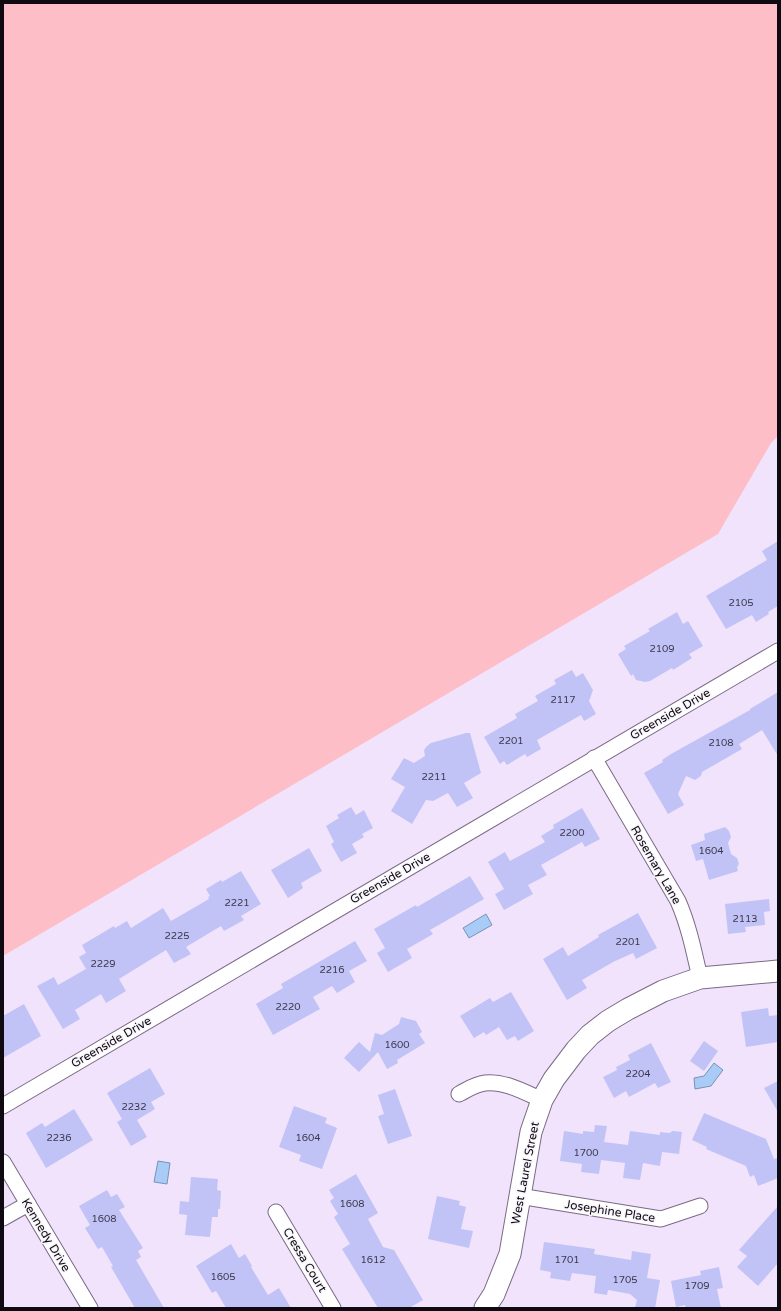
<svg xmlns="http://www.w3.org/2000/svg" width="781" height="1311" font-family="'Varela Round',sans-serif">
	<style>
		.green { fill: #febec8 }
		.water { fill: #a8ccf7; stroke: #7a92b2 }
		.building { fill: #c1c3f7 }
		.lines { fill: none; stroke-linecap: round; stroke-linejoin: round }
		.street-casing { stroke: #7a6a85; stroke-width: 17 }
		.secondary-casing { stroke: #7a6a85; stroke-width: 23 }
		.street { stroke: #fff; stroke-width: 15 }
		.secondary { stroke: #fff; stroke-width: 21 }
		.labels { text-anchor: middle; stroke-width: 3; stroke-linejoin: round; paint-order: stroke }
		.number-label { font-size: 10px; fill: #3c384b }
		.street-label { font-size: 12px; fill: #0f0912; stroke: #f8f5fb }
	</style>
	<rect width="100%" height="100%" fill="#f1e3fc"/>
	<polygon class="green" points="3,3 778,3 778,436 771,443 718,534 3,956"/>
	<g class="water">
		<polygon points="486,914 492,925 469,938 463,928"/>
		<polygon points="714,1063 723,1070 711,1086 695,1089 694,1078 704,1076"/>
		<polygon points="158,1161 170,1163 167,1184 154,1182"/>
	</g>
	<g class="building">
		<polygon points="778,541 778,606 768,612 769,614 756,622 752,615 726,629 706,596 767,560 762,551"/>
		<polygon points="677,612 683,624 688,621 703,646 689,654 692,658 673,670 672,668 650,681 645,682 636,680 633,674 631,676 618,654 626,649 624,646 650,631 648,629"/>
		<polygon points="572,670 576,677 583,673 593,690 589,701 596,714 584,721 581,715 537,740 541,749 527,757 525,754 507,765 504,761 500,764 484,737 517,718 515,714 538,701 535,696 556,684 554,680"/>
		<polygon points="778,692 778,756 762,730 739,744 742,749 702,772 701,776 695,780 686,776 678,794 684,805 668,814 644,773 663,762 662,760 671,754 750,710 750,709"/>
		<polygon points="466,733 470,733 481,773 464,783 473,798 457,807 448,793 433,801 426,800 412,824 391,811 405,787 391,779 404,758 414,763 425,756 424,750 427,746 431,743"/>
		<polygon points="351,807 356,815 364,810 373,828 362,834 364,837 352,844 357,853 341,862 331,844 334,842 326,826 339,818 337,815"/>
		<polygon points="582,808 600,839 585,847 582,842 541,865 547,875 528,885 533,894 504,910 495,894 504,889 488,862 505,852 510,861 545,842 541,836 554,828 553,825"/>
		<polygon points="725,827 729,831 731,837 728,843 731,854 737,858 739,864 737,867 738,871 709,880 703,859 696,861 691,845 705,840 704,834"/>
		<polygon points="309,848 322,871 301,883 303,888 288,898 271,870"/>
		<polygon points="241,871 261,904 241,916 244,920 224,931 221,926 186,947 191,954 174,963 166,950 119,979 126,991 106,1003 101,994 75,1010 80,1019 63,1029 37,986 54,977 58,985 86,969 79,957 86,953 82,945 114,926 115,928 127,921 131,928 163,908 171,921 209,899 208,897 210,896 206,889 221,880 222,882"/>
		<polygon points="470,876 484,899 430,930 433,934 407,949 412,958 388,972 377,953 385,948 374,929 416,905 417,907"/>
		<polygon points="769,899 770,911 764,912 765,925 745,927 746,932 728,934 725,904"/>
		<polygon points="638,913 657,948 636,959 633,953 613,962 582,980 587,988 567,1000 543,959 563,947 568,956 599,937 598,935"/>
		<polygon points="355,941 367,961 349,971 355,982 337,993 332,986 313,997 320,1009 273,1035 256,1004 283,988 281,984"/>
		<polygon points="511,992 534,1031 518,1041 515,1036 507,1040 499,1027 486,1035 484,1032 474,1038 460,1016 490,998 493,1002"/>
		<polygon points="24,1004 41,1036 3,1058 3,1016"/>
		<polygon points="768,1008 769,1016 778,1015 778,1042 746,1047 741,1012"/>
		<polygon points="401,1017 416,1021 422,1032 419,1034 425,1043 397,1060 398,1063 387,1069 378,1052 359,1072 344,1058 359,1042 370,1052 375,1033 382,1035 399,1024"/>
		<polygon points="704,1041 718,1051 704,1071 690,1061"/>
		<polygon points="651,1043 671,1082 658,1088 655,1083 629,1097 626,1091 614,1098 603,1077 617,1070 616,1067 630,1060 628,1055"/>
		<polygon points="150,1068 165,1094 151,1102 155,1109 137,1120 147,1137 131,1146 117,1122 122,1119 107,1093"/>
		<polygon points="778,1081 778,1112 764,1088"/>
		<polygon points="395,1089 412,1136 388,1144 378,1116 384,1114 378,1095"/>
		<polygon points="294,1106 327,1118 325,1123 337,1128 322,1169 299,1161 301,1155 279,1147"/>
		<polygon points="74,1109 93,1140 46,1168 26,1133 42,1123 45,1127"/>
		<polygon points="704,1113 766,1139 774,1159 778,1158 778,1178 758,1186 754,1175 750,1177 746,1166 706,1149 707,1147 692,1140"/>
		<polygon points="595,1125 607,1126 604,1142 628,1145 630,1131 660,1135 660,1132 669,1133 673,1131 682,1132 679,1154 662,1152 660,1166 643,1163 640,1180 623,1178 625,1163 601,1160 599,1174 581,1172 582,1164 560,1161 564,1131 583,1134 583,1131 594,1132"/>
		<polygon points="356,1174 378,1213 368,1219 383,1247 394,1250 423,1300 409,1308 378,1308 342,1249 350,1244 334,1217 338,1214 330,1201 334,1198 329,1190"/>
		<polygon points="191,1177 218,1179 217,1190 221,1191 220,1209 218,1209 218,1217 212,1217 210,1237 185,1235 187,1215 179,1214 180,1201 189,1202"/>
		<polygon points="107,1190 111,1197 117,1194 125,1207 119,1210 143,1248 138,1251 141,1257 136,1260 164,1308 135,1308 111,1267 113,1266 102,1247 98,1249 85,1228 90,1225 79,1206"/>
		<polygon points="437,1196 460,1201 459,1205 466,1207 461,1229 473,1231 469,1248 428,1239"/>
		<polygon points="778,1206 778,1263 758,1286 737,1267 747,1256 739,1250"/>
		<polygon points="544,1242 595,1249 594,1254 631,1260 632,1251 651,1254 647,1278 660,1280 655,1308 635,1308 637,1300 630,1294 608,1290 607,1295 594,1293 596,1276 572,1273 570,1281 550,1278 551,1272 540,1270"/>
		<polygon points="231,1244 239,1258 245,1254 252,1266 251,1267 268,1295 279,1288 291,1308 226,1308 216,1291 212,1293 196,1266"/>
		<polygon points="719,1267 723,1288 717,1289 721,1308 686,1308 685,1305 676,1307 671,1281 701,1275 700,1271"/>
	</g>
	<g class="lines">
		<g class="street-casing">
			<g id="street">
				<path d="M594,758L678,901C689,926 694,952 700,978"/>
				<path d="M459,1094C467,1090 475,1084 485,1083C505,1081 524,1092 542,1100"/>
				<polyline points="3,1106 778,651"/>
				<polyline points="3,1162 90,1308"/>
				<polyline points="519,1196 661,1219 700,1206"/>
				<polyline points="276,1212 333,1308"/>
				<polyline points="3,1218 28,1204"/>
			</g>
		</g>
		<g class="secondary-casing">
			<polyline id="secondary" points="485,1308 494,1294 510,1254 531,1132 542,1100 554,1079 576,1050 590,1035 608,1021 628,1009 663,991 700,978 778,971"/>
		</g>
		<use href="#street" class="street"/>
		<use href="#secondary" class="secondary"/>
	</g>
	<g class="labels">
		<g class="number-label">
			<text x="741" y="606">2105</text>
			<text x="662" y="652">2109</text>
			<text x="563" y="703">2117</text>
			<text x="511" y="744">2201</text>
			<text x="721" y="746">2108</text>
			<text x="434" y="780">2211</text>
			<text x="572" y="836">2200</text>
			<text x="711" y="854">1604</text>
			<text x="237" y="906">2221</text>
			<text x="745" y="922">2113</text>
			<text x="177" y="939">2225</text>
			<text x="628" y="945">2201</text>
			<text x="103" y="967">2229</text>
			<text x="332" y="973">2216</text>
			<text x="288" y="1010">2220</text>
			<text x="397" y="1048">1600</text>
			<text x="638" y="1077">2204</text>
			<text x="134" y="1110">2232</text>
			<text x="59" y="1141">2236</text>
			<text x="308" y="1141">1604</text>
			<text x="586" y="1156">1700</text>
			<text x="352" y="1207">1608</text>
			<text x="104" y="1222">1608</text>
			<text x="373" y="1263">1612</text>
			<text x="567" y="1263">1701</text>
			<text x="223" y="1280">1605</text>
			<text x="625" y="1283">1705</text>
			<text x="697" y="1289">1709</text>
		</g>
		<g class="street-label">
			<text transform="translate(670 714) rotate(-30)" y="4">Greenside Drive</text>
			<text transform="translate(656 865) rotate(60)" y="4">Rosemary Lane</text>
			<text transform="translate(390 878) rotate(-30)" y="4">Greenside Drive</text>
			<text transform="translate(111 1042) rotate(-30)" y="4">Greenside Drive</text>
			<text transform="translate(525 1173) rotate(-79)" y="4">West Laurel Street</text>
			<text transform="translate(610 1211) rotate(9)" y="4">Josephine Place</text>
			<text transform="translate(46 1235) rotate(59)" y="4">Kennedy Drive</text>
			<text transform="translate(305 1260) rotate(59)" y="4">Cressa Court</text>
		</g>
	</g>
	<rect width="781" height="1311" fill="none" stroke="#0f0912" stroke-width="8"/>
</svg>
